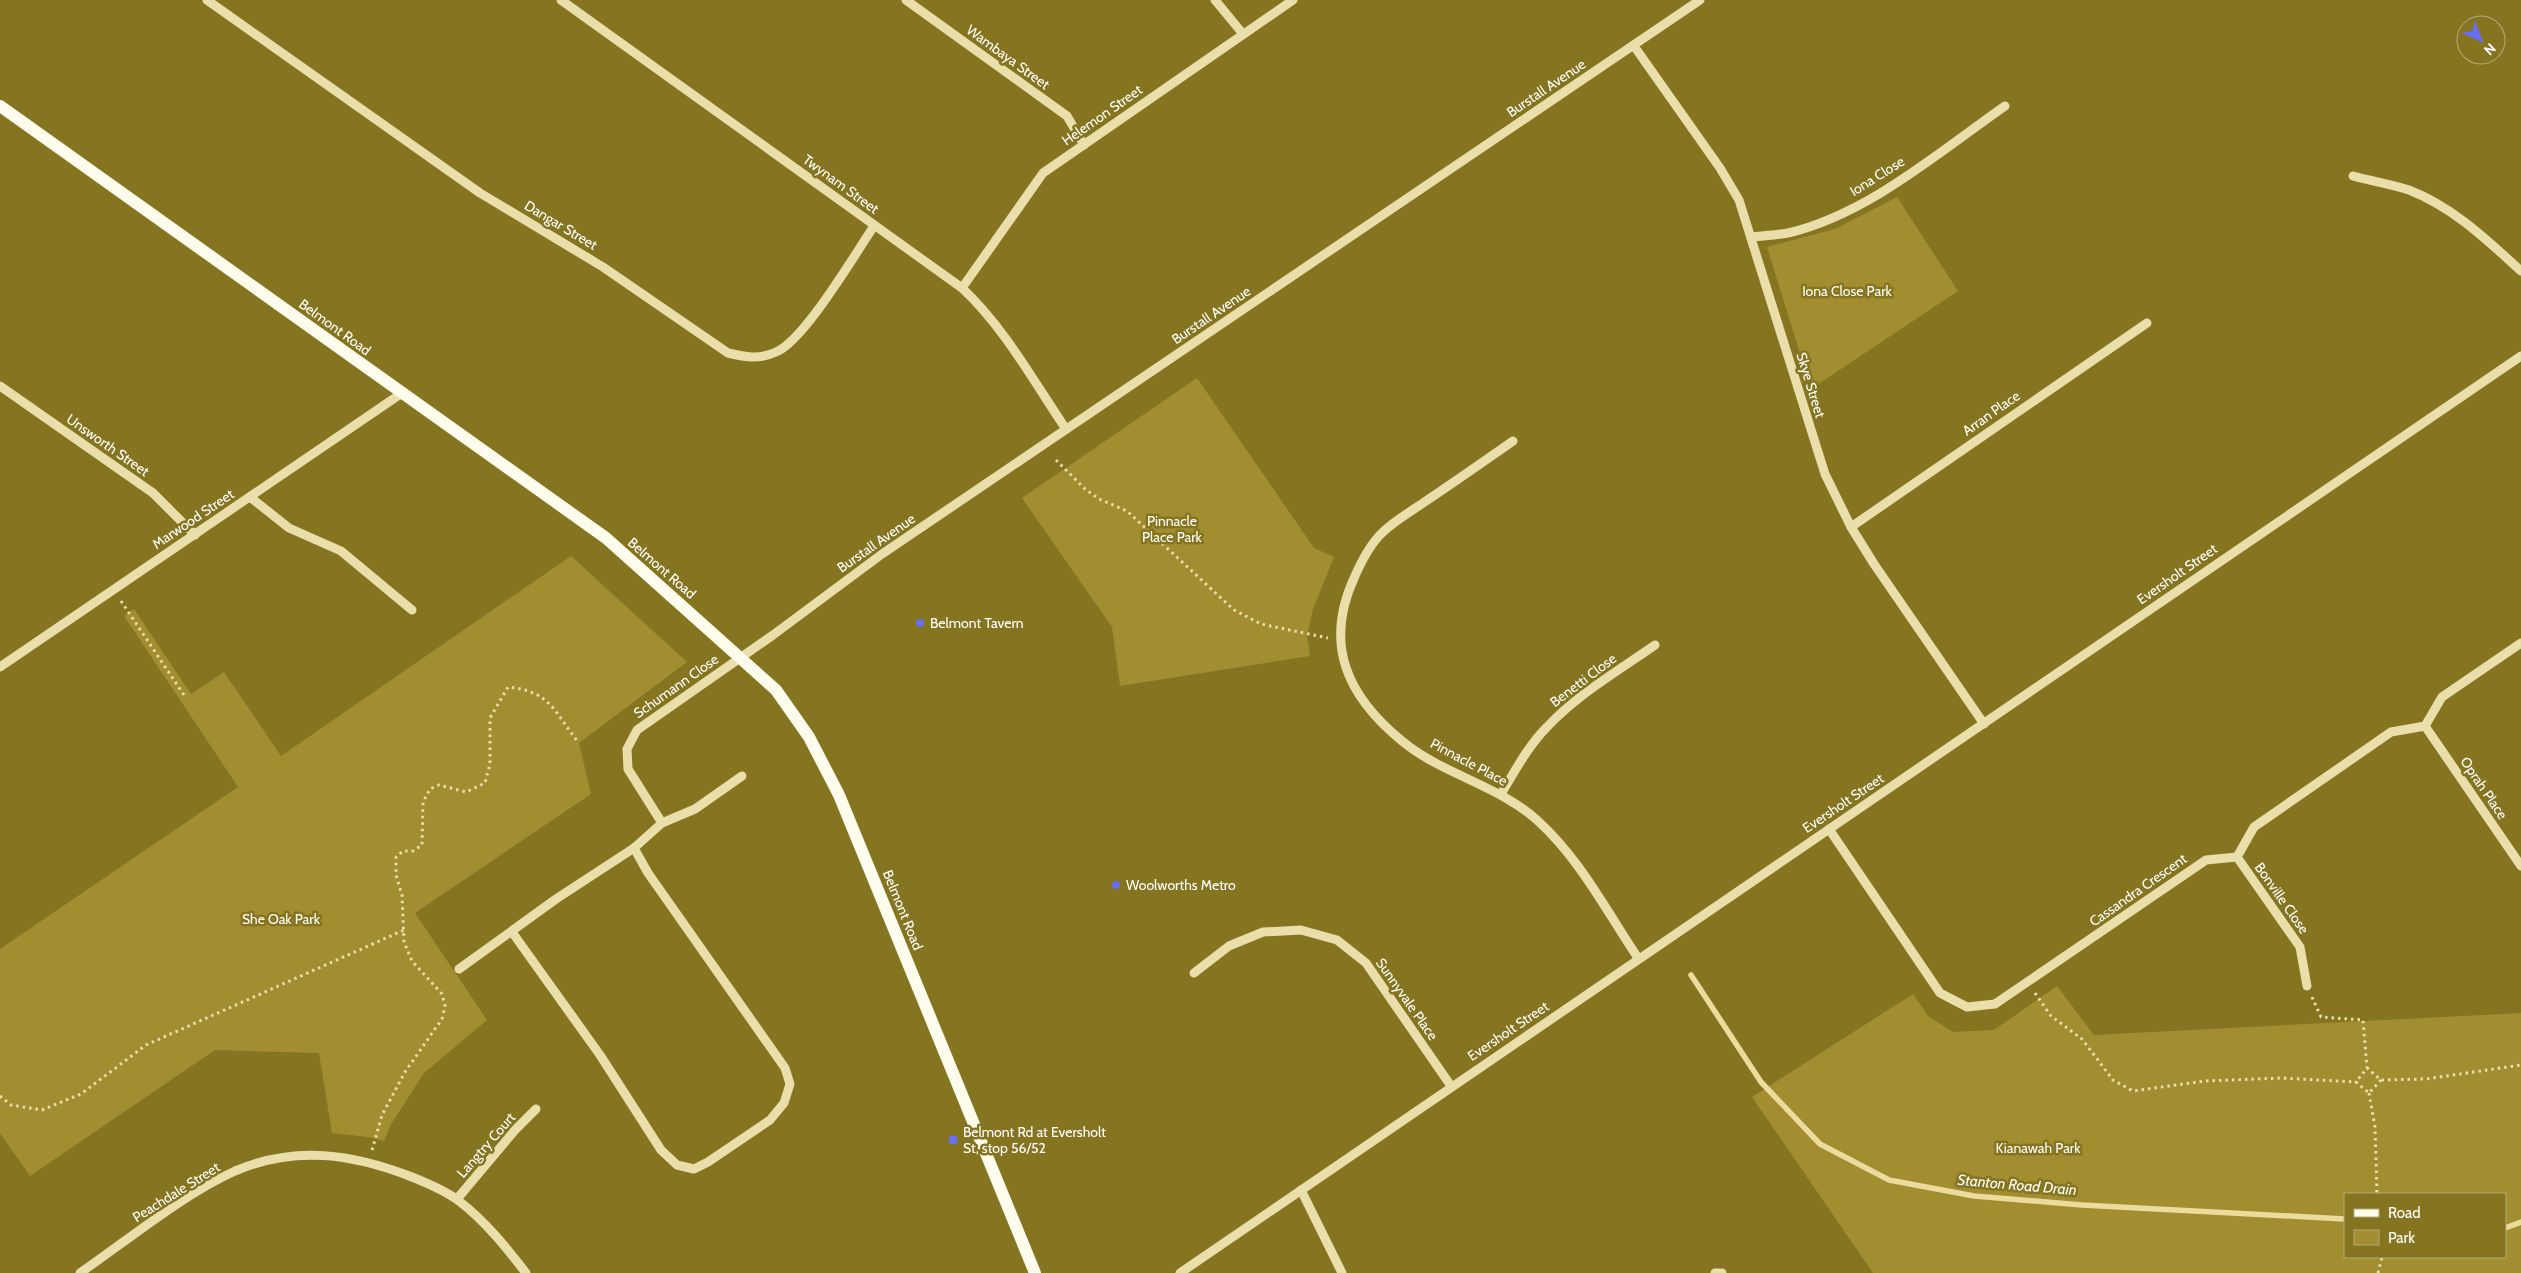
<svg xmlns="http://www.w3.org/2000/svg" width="2521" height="1273" font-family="Cabin,sans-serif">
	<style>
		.green { fill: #a28d31; fill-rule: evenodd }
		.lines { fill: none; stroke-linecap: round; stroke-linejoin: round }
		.stream { stroke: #ebdc9d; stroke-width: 5.5 }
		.path { stroke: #eadeaa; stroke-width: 3; stroke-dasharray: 2.5 4; stroke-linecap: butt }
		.minor { stroke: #eadeaa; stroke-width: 9 }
		.major { stroke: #fefced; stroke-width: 12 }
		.poi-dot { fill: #6a6df7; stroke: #867520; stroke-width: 2 }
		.labels { text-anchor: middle; stroke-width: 5; stroke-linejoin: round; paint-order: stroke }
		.street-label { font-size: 14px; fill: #fff; stroke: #867520 }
		.park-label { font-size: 14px; fill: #fefdf8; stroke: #867520 }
		.poi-label { font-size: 14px; fill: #fff; stroke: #867520; text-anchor: start }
		.water-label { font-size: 15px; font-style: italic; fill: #fefefb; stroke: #867520 }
	</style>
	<rect width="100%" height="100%" fill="#867520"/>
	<g class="green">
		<polygon points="1897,197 1958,291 1811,389 1767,247 1835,229"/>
		<polygon points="1197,378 1314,548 1334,557 1313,609 1307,636 1310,656 1120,686 1112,627 1022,498"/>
		<polygon points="571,556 687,662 579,743 591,794 415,913 487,1020 424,1073 390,1126 384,1141 368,1137 332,1133 319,1053 215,1050 30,1176 0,1133 0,949 238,787 124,616 134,609 191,694 224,672 281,756"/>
		<path d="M2057,986L2094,1035L2521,1013V1273H1873L1752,1097L1913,994L1928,1016L1953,1032L1994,1030ZM2505,1194V1257H2345V1194Z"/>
	</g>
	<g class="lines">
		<g class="stream">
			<polyline points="1691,975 1761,1082 1820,1144 1889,1180 1974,1196 2082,1205 2345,1219"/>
			<polyline points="2505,1228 2521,1222"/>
		</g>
		<g class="path">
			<polyline points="1056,460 1085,489 1099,499 1127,511 1234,610 1261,624 1328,638"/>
			<polyline points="121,601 186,698"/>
			<polyline points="2035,993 2051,1016 2082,1039 2113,1080 2133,1091 2205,1081 2281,1078 2356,1082"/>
			<polyline points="2312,997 2321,1017 2363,1020 2367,1068"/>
			<polyline points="2381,1080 2369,1093 2356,1082 2367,1068 2381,1080 2426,1079 2521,1065"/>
			<polyline points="2369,1093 2375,1127 2377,1194"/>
			<polyline points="0,1096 11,1105 42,1110 81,1094 146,1045 404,930"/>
			<path d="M372,1150L382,1115L405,1072L442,1019L445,1006L442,994L412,961L404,942L402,895L396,875V857L403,851H413L422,845L423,802L430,789L439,785L466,792L485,783L490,764V718L508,687C553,692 554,713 579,743"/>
			<polyline points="2378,1273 2382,1257"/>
		</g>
		<g class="minor">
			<path d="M207,0L480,193L603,267L728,353C745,357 759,360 776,352C804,341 855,254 874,226"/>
			<path d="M561,0L962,288C1004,327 1034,382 1066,429"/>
			<polyline points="906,0 1067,116 1084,145"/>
			<polyline points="1215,0 1243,34"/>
			<polyline points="1634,46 1720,168 1739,200 1825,474 1851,527 1874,564 1984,724"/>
			<path d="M2353,176C2371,181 2391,184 2409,190C2453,207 2487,240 2521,271"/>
			<path d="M1751,237C1763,236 1776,235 1788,233C1868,214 1939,152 2005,106"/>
			<polyline points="962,288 1043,173 1293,0"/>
			<polyline points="0,386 153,493 195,535"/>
			<path d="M1513,441C1483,462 1453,483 1423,503C1410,512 1394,521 1383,532C1370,544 1362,560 1355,576C1323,644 1347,696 1402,741C1443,775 1499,785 1538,821C1580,859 1607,912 1638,958"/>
			<polyline points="250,497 289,528 341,551 412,610"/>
			<polyline points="1851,527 2147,323"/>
			<polyline points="0,667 402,393"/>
			<polyline points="2425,726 2521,866"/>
			<path d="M1501,794C1515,771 1528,746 1547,727C1578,694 1618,671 1655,645"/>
			<polyline points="662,823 628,769 627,749 637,730 773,635 882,554 1700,0"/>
			<polyline points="1829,829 1940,993 1967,1007 1995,1004 2206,860 2237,857 2254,827 2391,732 2425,726 2442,697 2521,643"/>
			<polyline points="2237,857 2300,947 2307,986"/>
			<polyline points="512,932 600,1055 661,1150 677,1165 694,1169 708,1162 770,1120 784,1103 790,1084 785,1068 648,873 634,848"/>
			<polyline points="459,969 556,899 634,848 662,823 695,809 742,776"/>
			<polyline points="1194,973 1229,946 1263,932 1301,930 1337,940 1366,963 1451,1086"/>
			<polyline points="1301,1190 1342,1273"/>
			<polyline points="457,1199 515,1130 536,1109"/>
			<path d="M80,1273C128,1240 182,1195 235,1171C296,1145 353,1154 412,1177C427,1183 446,1191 459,1201C485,1221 506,1247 526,1273"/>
			<polyline points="1180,1273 2521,356"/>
			<polyline points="1715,1273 1722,1273"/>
		</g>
		<polyline class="major" points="0,106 606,538 776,690 809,737 839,795 1035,1273"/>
	</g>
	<g class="poi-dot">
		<circle cx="920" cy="623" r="5"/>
		<circle cx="1116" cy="885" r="5"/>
		<rect x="948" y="1135" width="10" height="10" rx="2.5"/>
	</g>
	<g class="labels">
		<g class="street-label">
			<text transform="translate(1008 57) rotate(36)" y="5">Wambaya Street</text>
			<text transform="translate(1546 88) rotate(-34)" y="5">Burstall Avenue</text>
			<text transform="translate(1102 115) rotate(-35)" y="5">Helemon Street</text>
			<text transform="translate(1877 176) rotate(-32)" y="5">Iona Close</text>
			<text transform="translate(841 184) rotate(36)" y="5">Twynam Street</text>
			<text transform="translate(561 225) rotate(31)" y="5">Dangar Street</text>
			<text transform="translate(1211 315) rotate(-34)" y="5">Burstall Avenue</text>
			<text transform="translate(335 327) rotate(36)" y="5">Belmont Road</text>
			<text transform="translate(1811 385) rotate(73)" y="5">Skye Street</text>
			<text transform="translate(1991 413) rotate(-35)" y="5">Arran Place</text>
			<text transform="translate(108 445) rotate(35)" y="5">Unsworth Street</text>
			<text transform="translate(193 519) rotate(-34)" y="5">Marwood Street</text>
			<text transform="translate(876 543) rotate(-35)" y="5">Burstall Avenue</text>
			<text transform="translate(662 568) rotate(41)" y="5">Belmont Road</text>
			<text transform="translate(2177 574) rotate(-35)" y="5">Eversholt Street</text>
			<text transform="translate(1583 680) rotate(-37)" y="5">Benetti Close</text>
			<text transform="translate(676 686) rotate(-35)" y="5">Schumann Close</text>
			<text transform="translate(1469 762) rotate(28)" y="5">Pinnacle Place</text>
			<text transform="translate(2484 788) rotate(56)" y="5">Oprah Place</text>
			<text transform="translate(1843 803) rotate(-34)" y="5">Eversholt Street</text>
			<text transform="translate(2138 890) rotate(-35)" y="5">Cassandra Crescent</text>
			<text transform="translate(2282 898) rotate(55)" y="5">Bonville Close</text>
			<text transform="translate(903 910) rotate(68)" y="5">Belmont Road</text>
			<text transform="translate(1407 999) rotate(55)" y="5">Sunnyvale Place</text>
			<text transform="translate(1508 1031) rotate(-34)" y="5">Eversholt Street</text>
			<text transform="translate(486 1145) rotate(-49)" y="5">Langtry Court</text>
			<text transform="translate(176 1192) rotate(-32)" y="5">Peachdale Street</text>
		</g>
		<g class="park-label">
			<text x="1847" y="296">Iona Close Park</text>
			<text x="1172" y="526">Pinnacle<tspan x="1172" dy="16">Place Park</tspan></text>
			<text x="281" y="924">She Oak Park</text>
			<text x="2038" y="1153">Kianawah Park</text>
		</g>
		<g class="poi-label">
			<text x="930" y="628">Belmont Tavern</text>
			<text x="1126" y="890">Woolworths Metro</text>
			<text x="963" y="1137">Belmont Rd at Eversholt<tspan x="963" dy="16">St, stop 56/52</tspan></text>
		</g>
		<g class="water-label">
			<text transform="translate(2017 1185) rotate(5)" y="5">Stanton Road Drain</text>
		</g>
	</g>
	<rect x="2344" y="1193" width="162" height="65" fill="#867520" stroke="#b6ac79"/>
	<rect x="2354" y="1209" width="25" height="8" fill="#fefced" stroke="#b6ac79"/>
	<text x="2388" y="1218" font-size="15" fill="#ffffff">Road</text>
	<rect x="2354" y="1230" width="25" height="15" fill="#a28d31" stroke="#b6ac79"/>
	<text x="2388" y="1243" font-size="15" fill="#ffffff">Park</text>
	<g transform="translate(2481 40) rotate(136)"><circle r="24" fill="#867520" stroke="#b6ac79"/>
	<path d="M0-4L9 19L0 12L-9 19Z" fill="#6a6df7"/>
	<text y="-8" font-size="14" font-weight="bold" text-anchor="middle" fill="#ffffff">N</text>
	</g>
</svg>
